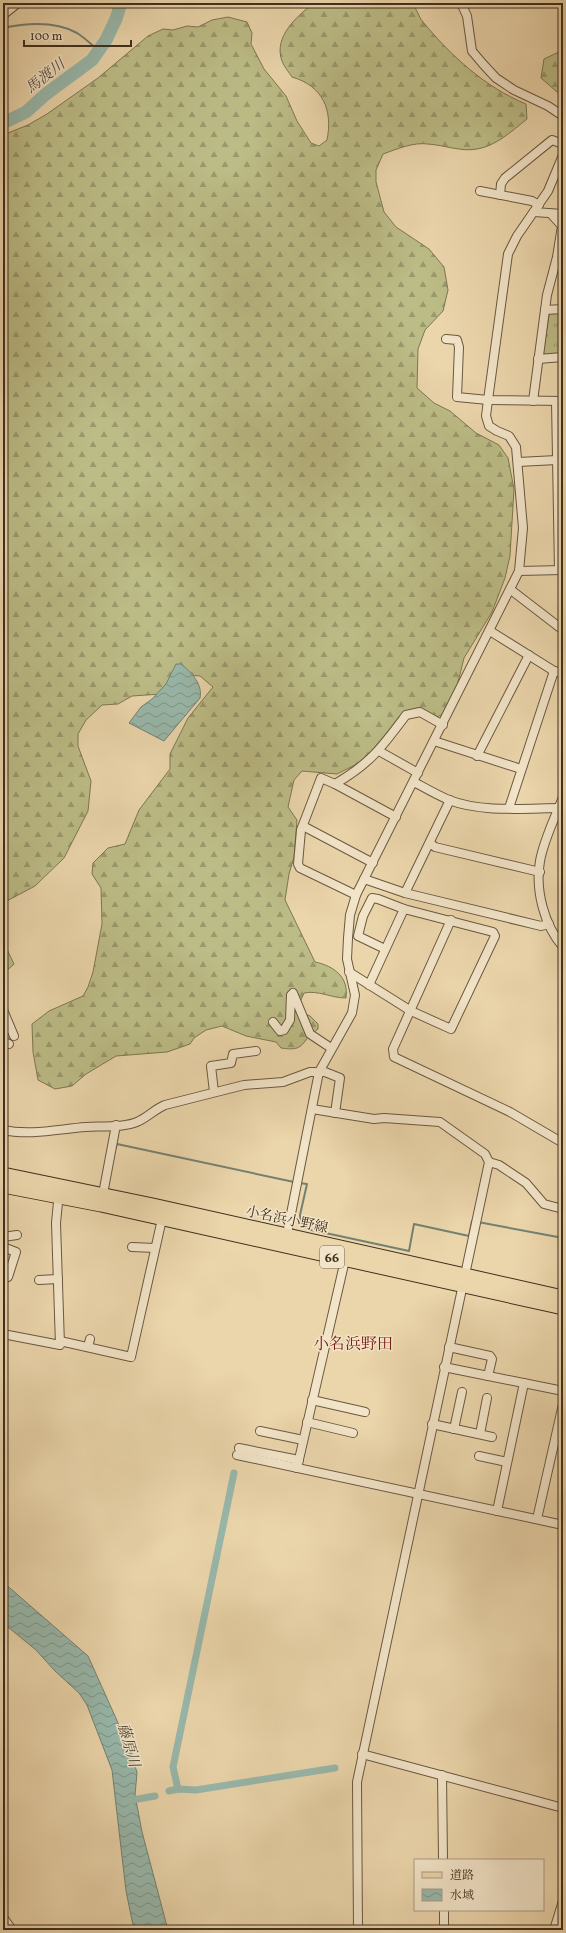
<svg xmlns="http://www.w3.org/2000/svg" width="566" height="1933" font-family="Vollkorn,'Noto Serif JP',serif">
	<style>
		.forest { fill: url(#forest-firs); stroke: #7e7652 }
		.park { fill: url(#park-tufts); stroke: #7e7652 }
		.water { fill: url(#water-waves); stroke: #748172 }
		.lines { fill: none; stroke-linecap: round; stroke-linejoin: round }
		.stream { stroke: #748172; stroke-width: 2 }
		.canal { stroke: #98b8ab; stroke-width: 7 }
		.river { stroke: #98b8ab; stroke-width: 13 }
		.street-casing { stroke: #6a5840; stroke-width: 10 }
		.primary-casing { stroke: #3f2f1d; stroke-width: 15 }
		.street { stroke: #f2e4c8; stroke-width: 8 }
		.primary { stroke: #ebd5ab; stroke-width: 13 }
		.labels { text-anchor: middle; stroke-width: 3; stroke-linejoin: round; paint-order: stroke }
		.shield { fill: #f2e4c8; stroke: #756550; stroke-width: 1 }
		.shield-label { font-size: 13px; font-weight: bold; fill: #3f2f1d }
		.street-label { font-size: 14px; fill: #3f2f1d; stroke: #f2e4c8 }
		.water-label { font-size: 15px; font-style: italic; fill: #514a39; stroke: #f2e4c8 }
		.quarter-label { font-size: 16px; fill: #7a1f14; stroke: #f2e4c8 }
	</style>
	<defs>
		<pattern id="forest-firs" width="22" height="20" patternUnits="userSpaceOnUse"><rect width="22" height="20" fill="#bcbc86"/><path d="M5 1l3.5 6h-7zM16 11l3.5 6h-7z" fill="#9a996d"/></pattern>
		<pattern id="park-tufts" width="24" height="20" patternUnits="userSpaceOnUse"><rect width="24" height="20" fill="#bcbc86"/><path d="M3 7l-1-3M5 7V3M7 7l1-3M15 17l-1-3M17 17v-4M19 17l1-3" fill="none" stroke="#9a996d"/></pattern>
		<pattern id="water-waves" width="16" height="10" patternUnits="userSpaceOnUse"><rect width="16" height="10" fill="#98b8ab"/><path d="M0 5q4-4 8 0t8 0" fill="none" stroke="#7d968b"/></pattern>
	</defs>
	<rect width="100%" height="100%" fill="#ebd5ab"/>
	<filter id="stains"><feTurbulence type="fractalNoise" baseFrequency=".005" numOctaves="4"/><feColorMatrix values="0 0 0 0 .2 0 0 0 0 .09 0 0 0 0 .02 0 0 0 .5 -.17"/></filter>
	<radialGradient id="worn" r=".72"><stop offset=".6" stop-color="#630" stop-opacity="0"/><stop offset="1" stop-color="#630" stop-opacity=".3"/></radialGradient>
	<g class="forest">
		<path d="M314,3L412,4C418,10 418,16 423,22C451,56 485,87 526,104L527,119C512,131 496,146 477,149C461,152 444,145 428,144C413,142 397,149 383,154L376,170V182L384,212L396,227L429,249L444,267L448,290L443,311L425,330L418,349L417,388L434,403L450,411L476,433L499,445L508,458L514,489L510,556L505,578L492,612L464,658L455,694L443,714L437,717L411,710L371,757L337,774L302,771L294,780L288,807L297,820L294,857L289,874L285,900L315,962C334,966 349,977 346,998C331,998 318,990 304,993L300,1002L301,1012L310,1016L318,1024V1029C315,1032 311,1034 308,1037C300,1049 297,1050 281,1048L276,1042L246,1036L222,1026L206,1030L194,1038L190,1044L167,1052L116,1056L86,1074L72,1086L55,1089L38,1080L33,1052L32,1024L49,1011L83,996L88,987L93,972L102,924L101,888L92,874L93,863L108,848L125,844L139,810L170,769V754L188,718L213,687L200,676L184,675L161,694L132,696L118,704L102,705L86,720L78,734V746L91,781L88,811L64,858L35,886L3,903V135L28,125L47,114L98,78L148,36L163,29L173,30L187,26L198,27L212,20L228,17L247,22L252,33L251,44L264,69L286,96L297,121L311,143L319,146L327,140C333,110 323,86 292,77C289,72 284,67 282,61C273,37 297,16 314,3Z"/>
		<polygon points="563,50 563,93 557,92 541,78 544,59"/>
		<polygon points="3,941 14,964 3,974"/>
	</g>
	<polygon class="park" points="563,312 563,355 545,356 543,354 549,315 551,313"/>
	<g class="water">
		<path d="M176,664H181C191,672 203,684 200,698L164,741L129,723L141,707L152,699L166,684Z"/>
		<polygon points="3,1582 88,1656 132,1754 137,1773 135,1795 142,1832 168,1930 134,1930 126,1891 112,1770 87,1705 79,1693 55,1671 36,1650 3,1623"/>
	</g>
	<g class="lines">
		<g class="stream">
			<path d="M3,28C27,23 55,21 77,33C85,38 92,45 99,51"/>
			<polyline points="115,1150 117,1144 294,1182"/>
			<polyline points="299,1183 307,1184 300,1215 301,1225 307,1229 409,1251 414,1224 469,1236 472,1221 473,1221"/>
			<polyline points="478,1222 563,1238"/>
		</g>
		<g class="canal">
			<polyline points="178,1789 173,1767 234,1473"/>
			<polyline points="169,1791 178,1789 196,1790 335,1768"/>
			<polyline points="127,1801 155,1796"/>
		</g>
		<polyline class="river" points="3,123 26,112 46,94 92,60 106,40 116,19 121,3"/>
		<g class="street-casing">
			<g id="street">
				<polyline points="461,3 467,16 472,51 483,64 496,78 514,90 548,106 563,116"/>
				<polyline points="3,15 18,3"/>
				<polyline points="480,191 532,201 539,205"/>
				<polyline points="500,195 501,184 505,178 552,140 563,144"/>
				<polyline points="534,212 563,214"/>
				<polyline points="545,310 563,309"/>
				<polyline points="446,339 457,340 459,347 457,397 488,400 563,401"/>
				<polyline points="538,359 563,357"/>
				<polyline points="533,401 547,295 557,257 562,226 552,215"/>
				<polyline points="556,401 559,570"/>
				<polyline points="518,462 557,460"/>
				<polyline points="519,571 563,570"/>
				<polyline points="511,590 563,630"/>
				<polyline points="490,631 554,671 563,673"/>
				<polyline points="434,741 521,769"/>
				<polyline points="379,751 418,773"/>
				<polyline points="477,756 529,655"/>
				<path d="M414,782C425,788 437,795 449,800C482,813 528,808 563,808"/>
				<polyline points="335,784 321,778 301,830 298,864 300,868 356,895"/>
				<path d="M563,797C555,818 544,839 540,861C535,890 544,925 563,947"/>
				<polyline points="509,808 554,671"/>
				<path d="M396,817L335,784C371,763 382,747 406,715L420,712L443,725"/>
				<polyline points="303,826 373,863"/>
				<polyline points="430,843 435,847 540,872"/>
				<polyline points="364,879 405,893 541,926 549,924"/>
				<polyline points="405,893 450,800"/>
				<polyline points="451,920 393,1049 394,1057 510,1112 563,1143"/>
				<polyline points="349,972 411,1011 451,1029 495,936 493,932 404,909 378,899 372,898 363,916 358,936 385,949"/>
				<polyline points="369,985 404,909"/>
				<polyline points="3,1010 14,1036"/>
				<polyline points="273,1022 280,1031 284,1030 290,1020 291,995 293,993 310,1034 331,1048"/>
				<polyline points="3,1041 9,1044"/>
				<polyline points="214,1092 211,1066 231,1063 233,1054 256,1051"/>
				<polyline points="312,1109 374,1119 384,1118 440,1122 485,1154 489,1162 357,1782 358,1930"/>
				<path d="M3,1130C30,1136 59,1129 86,1127C101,1126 125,1128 139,1121C148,1117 155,1109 165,1105L244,1085L283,1082L310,1072H325L340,1078L335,1113"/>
				<polyline points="489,1162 499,1165 526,1183 544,1204 563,1209"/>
				<polyline points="103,1194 116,1125"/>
				<polyline points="3,1237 17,1235"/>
				<polyline points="286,1239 319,1072 352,1013 355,995 347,959 348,938 350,915 356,895 519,571 523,528 516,447 509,436 497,431 489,426 486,416 488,400 508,254 517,236 548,191 563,155"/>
				<polyline points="3,1247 16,1252 8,1277 3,1278"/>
				<polyline points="132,1247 155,1248"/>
				<polyline points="39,1280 58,1279"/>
				<polyline points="3,1334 60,1345 56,1223 59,1192"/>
				<polyline points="60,1341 131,1357 162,1219"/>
				<polyline points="88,1347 90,1339"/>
				<polyline points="449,1347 490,1356 492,1359 488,1376"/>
				<polyline points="444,1367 563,1391"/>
				<polyline points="312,1400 365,1412"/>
				<polyline points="307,1422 353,1433"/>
				<polyline points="432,1424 492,1437"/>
				<polyline points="454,1429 462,1392"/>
				<polyline points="260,1431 303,1440"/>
				<polyline points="480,1434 487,1398"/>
				<polyline points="239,1448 299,1460"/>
				<polyline points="237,1455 563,1525"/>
				<polyline points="479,1456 507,1462"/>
				<polyline points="297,1468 345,1260"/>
				<polyline points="497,1511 524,1383"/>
				<polyline points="537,1519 563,1404"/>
				<polyline points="362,1754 563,1808"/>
				<polyline points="442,1775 443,1860"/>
				<polyline points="444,1910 444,1930"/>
				<polyline points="3,1917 12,1930"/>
				<polyline points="554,1930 563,1901"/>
			</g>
		</g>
		<g class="primary-casing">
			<g id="primary">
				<polyline points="3,1174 153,1205 563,1297"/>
				<polyline points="3,1186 101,1205 563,1308"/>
			</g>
		</g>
		<use href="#street" class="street"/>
		<use href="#primary" class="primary"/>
	</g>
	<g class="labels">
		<rect class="shield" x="320" y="1246" width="24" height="22" rx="3"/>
		<g class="shield-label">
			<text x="332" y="1262">66</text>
		</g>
		<g class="street-label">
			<text transform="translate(287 1219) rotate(12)" y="5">小名浜小野線</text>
		</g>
		<g class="water-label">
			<text transform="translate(45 76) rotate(-38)" y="5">馬渡川</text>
			<text transform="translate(129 1745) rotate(74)" y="5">藤原川</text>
		</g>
		<g class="quarter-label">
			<text x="353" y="1349">小名浜野田</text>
		</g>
	</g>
	<rect width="566" height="1933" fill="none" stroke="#ebd5ab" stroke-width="16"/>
	<rect x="4" y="4" width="558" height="1925" fill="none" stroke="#3f2f1d" stroke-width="2"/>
	<rect x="8" y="8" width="550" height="1917" fill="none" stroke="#3f2f1d"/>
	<rect x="414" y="1859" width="130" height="52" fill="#f2e4c8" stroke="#aa9c84"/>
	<rect x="422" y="1872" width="20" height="6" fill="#ebd5ab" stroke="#aa9c84"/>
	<text x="450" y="1879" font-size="12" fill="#3f2f1d">道路</text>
	<rect x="422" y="1889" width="20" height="12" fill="url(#water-waves)" stroke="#aa9c84"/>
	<text x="450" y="1899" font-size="12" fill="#3f2f1d">水域</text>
	<path d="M24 40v6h107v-6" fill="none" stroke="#3f2f1d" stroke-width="2"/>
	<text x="30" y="40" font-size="12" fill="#3f2f1d" stroke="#f2e4c8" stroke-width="3" paint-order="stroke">100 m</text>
	<rect width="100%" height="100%" filter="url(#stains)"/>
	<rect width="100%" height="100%" fill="url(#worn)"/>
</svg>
